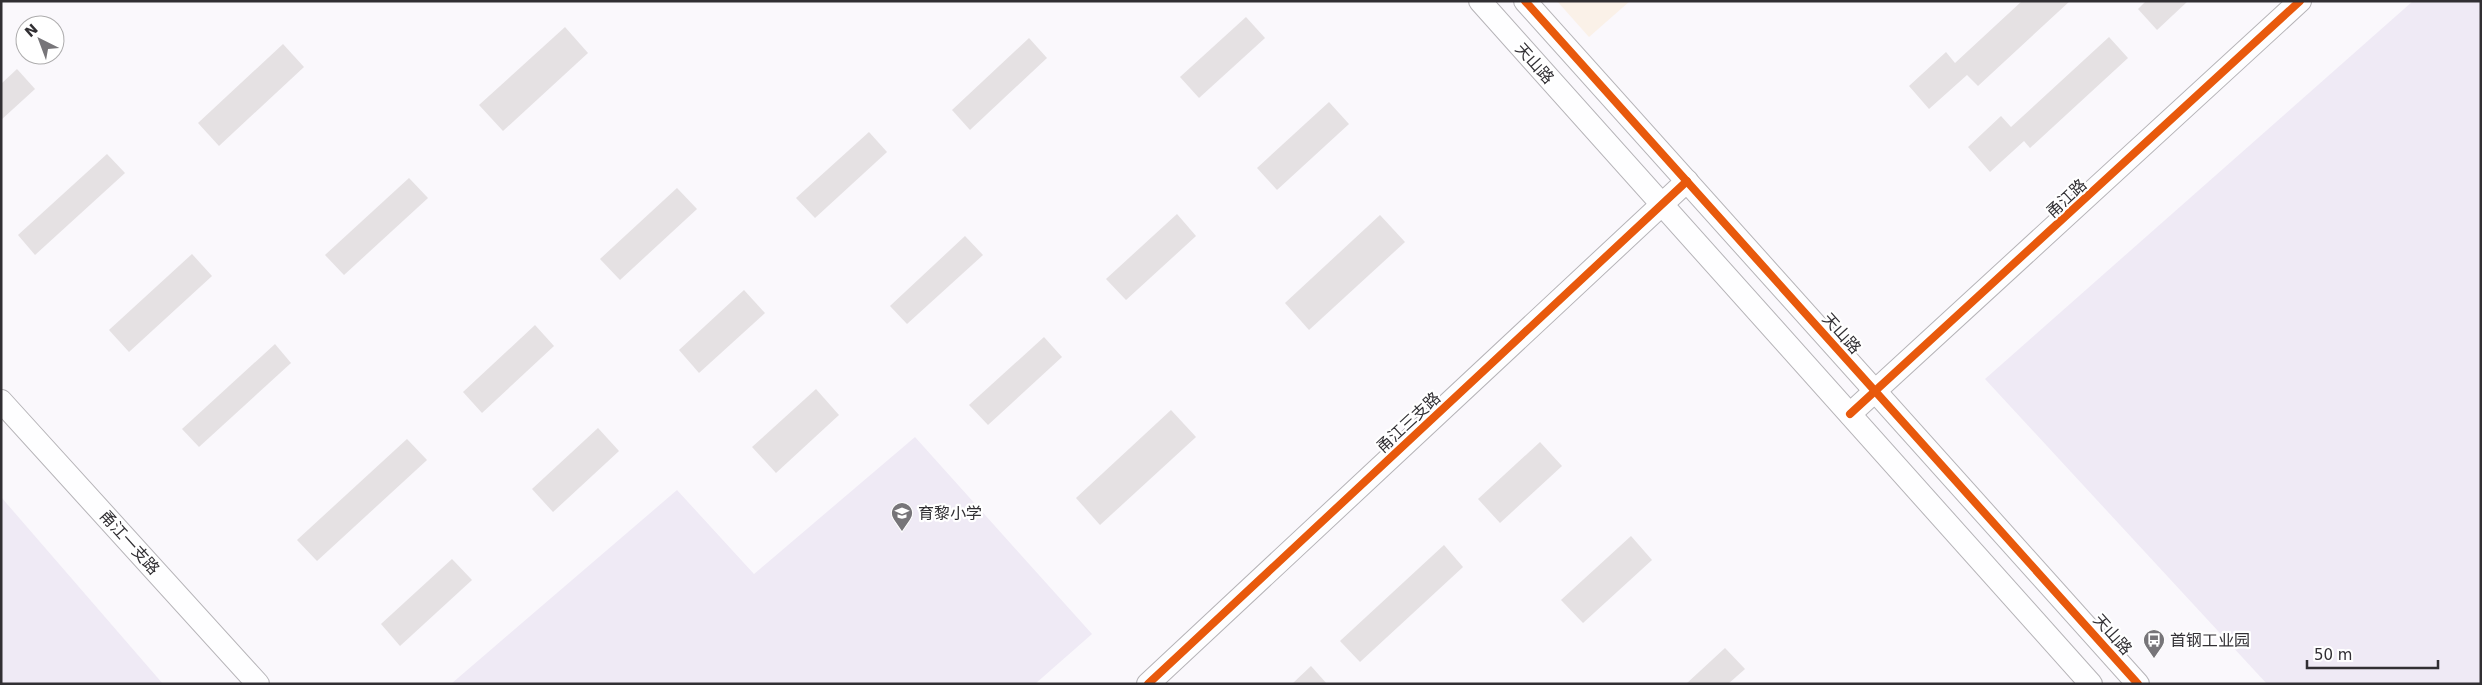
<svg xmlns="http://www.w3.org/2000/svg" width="2482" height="685" font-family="'DejaVu Sans','Noto Sans SC',sans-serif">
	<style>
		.commercial { fill: #faf1e8 }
		.built { fill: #efeaf5 }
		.building { fill: #e5e1e3 }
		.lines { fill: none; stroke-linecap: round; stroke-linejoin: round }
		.tertiary-casing { stroke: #b6b4b8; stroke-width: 24 }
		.tertiary { stroke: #fefeff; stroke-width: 22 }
		.cycleway-casing { stroke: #fff; stroke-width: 11 }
		.cycleway { stroke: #e8590c; stroke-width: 8 }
		.labels { text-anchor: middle; stroke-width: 4.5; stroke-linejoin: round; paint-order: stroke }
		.street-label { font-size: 16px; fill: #312f33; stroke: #fff }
		.poi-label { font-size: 16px; fill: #312f33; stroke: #fff; text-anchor: start }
	</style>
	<rect width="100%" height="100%" fill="#faf8fc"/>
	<polygon class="commercial" points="1557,1 1630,1 1589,37"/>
	<g class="built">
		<polygon points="2413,1 2481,1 2481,684 2267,684 1985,379"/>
		<polygon points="915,437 1092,634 1035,684 451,684 677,490 754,574"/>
		<polygon points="1,497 163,684 1,684"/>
	</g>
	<g class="building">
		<polygon points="2022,1 2070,1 1978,86 1967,75 1929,109 1909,86 1946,52 1955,63"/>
		<polygon points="2146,1 2188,1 2157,30 2138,9"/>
		<polygon points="1246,17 1265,38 1199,98 1180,77"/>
		<polygon points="565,27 588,53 503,131 479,105"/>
		<polygon points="2109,37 2128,58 2030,148 2024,141 1990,172 1968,147 2001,116 2011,127"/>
		<polygon points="1029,38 1047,58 970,130 952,110"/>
		<polygon points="283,44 304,67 219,146 198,123"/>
		<polygon points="17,69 35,89 1,120 1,84"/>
		<polygon points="1329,102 1349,124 1277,190 1257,168"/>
		<polygon points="869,132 887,152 815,218 796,198"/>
		<polygon points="107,154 125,173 35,255 18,235"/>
		<polygon points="409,178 428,198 344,275 325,255"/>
		<polygon points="677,188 697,209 620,280 600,259"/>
		<polygon points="1177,214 1196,236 1126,300 1106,279"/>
		<polygon points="1380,215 1405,242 1309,330 1285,303"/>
		<polygon points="965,236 983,255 907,324 890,306"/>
		<polygon points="192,254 212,276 129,352 109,330"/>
		<polygon points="744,290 765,313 699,373 679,350"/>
		<polygon points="535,325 554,346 482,413 463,392"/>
		<polygon points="1044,337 1062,357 988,425 969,405"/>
		<polygon points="275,344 291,363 199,447 182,429"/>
		<polygon points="816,389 839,415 776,473 752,447"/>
		<polygon points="1171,410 1196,437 1100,525 1076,498"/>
		<polygon points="598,428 619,451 553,512 532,489"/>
		<polygon points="407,439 427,460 317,561 297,540"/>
		<polygon points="1540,442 1562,466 1500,523 1478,499"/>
		<polygon points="1631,536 1652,560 1583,623 1561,600"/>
		<polygon points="1444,545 1463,567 1360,662 1340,641"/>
		<polygon points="452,559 472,580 400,646 381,624"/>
		<polygon points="1725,648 1745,669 1728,684 1686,684"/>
		<polygon points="1311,666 1327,684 1292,684"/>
	</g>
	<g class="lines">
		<g class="tertiary-casing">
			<g id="tertiary">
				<polyline points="1480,1 2091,684"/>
				<polyline points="1525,1 2138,684"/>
				<polyline points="1,401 258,684"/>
				<polyline points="1850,414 2300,1"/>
				<polyline points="1148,684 1687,181"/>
			</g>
		</g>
		<use href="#tertiary" class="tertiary"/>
		<g class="cycleway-casing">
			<g id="cycleway">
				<polyline points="1525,1 2138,684"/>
				<polyline points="1850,414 2300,1"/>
				<polyline points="1148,684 1687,181"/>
			</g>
		</g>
		<use href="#cycleway" class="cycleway"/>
	</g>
	<defs>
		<g id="school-pin" transform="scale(1.125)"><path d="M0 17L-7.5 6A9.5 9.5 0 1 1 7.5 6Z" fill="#777579" stroke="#fff"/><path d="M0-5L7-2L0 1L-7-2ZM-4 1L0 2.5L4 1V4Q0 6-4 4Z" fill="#fff"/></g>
		<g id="bus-pin" transform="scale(1.125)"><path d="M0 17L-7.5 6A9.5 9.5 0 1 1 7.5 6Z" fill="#777579" stroke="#fff"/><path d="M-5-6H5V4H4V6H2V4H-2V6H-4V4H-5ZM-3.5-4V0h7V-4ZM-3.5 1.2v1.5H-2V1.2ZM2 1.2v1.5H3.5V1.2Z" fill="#fff"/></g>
	</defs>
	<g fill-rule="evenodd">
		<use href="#school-pin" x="902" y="513"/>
		<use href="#bus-pin" x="2154" y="640"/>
	</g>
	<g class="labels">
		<g class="street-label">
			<text transform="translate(1535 63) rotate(48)" y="6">天山路</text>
			<text transform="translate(2066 198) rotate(-43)" y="6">甬江路</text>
			<text transform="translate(1842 333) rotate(48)" y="6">天山路</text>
			<text transform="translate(1408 422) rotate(-43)" y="6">甬江三支路</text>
			<text transform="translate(130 542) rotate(48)" y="6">甬江一支路</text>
			<text transform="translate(2113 634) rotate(48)" y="6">天山路</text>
		</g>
		<g class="poi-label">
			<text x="918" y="519">育黎小学</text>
			<text x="2170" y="646">首钢工业园</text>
		</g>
	</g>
	<rect width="2482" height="685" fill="none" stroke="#312f33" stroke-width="5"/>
	<g transform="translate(40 40) rotate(318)"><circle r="24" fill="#ffffff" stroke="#adacad"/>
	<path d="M0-4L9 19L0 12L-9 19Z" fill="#777579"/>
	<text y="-8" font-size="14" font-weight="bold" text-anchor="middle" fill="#312f33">N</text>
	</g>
	<path d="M2307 660v8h131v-8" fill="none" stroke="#312f33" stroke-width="2.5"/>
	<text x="2314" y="660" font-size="15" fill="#312f33" stroke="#ffffff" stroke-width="4" paint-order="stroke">50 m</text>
</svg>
